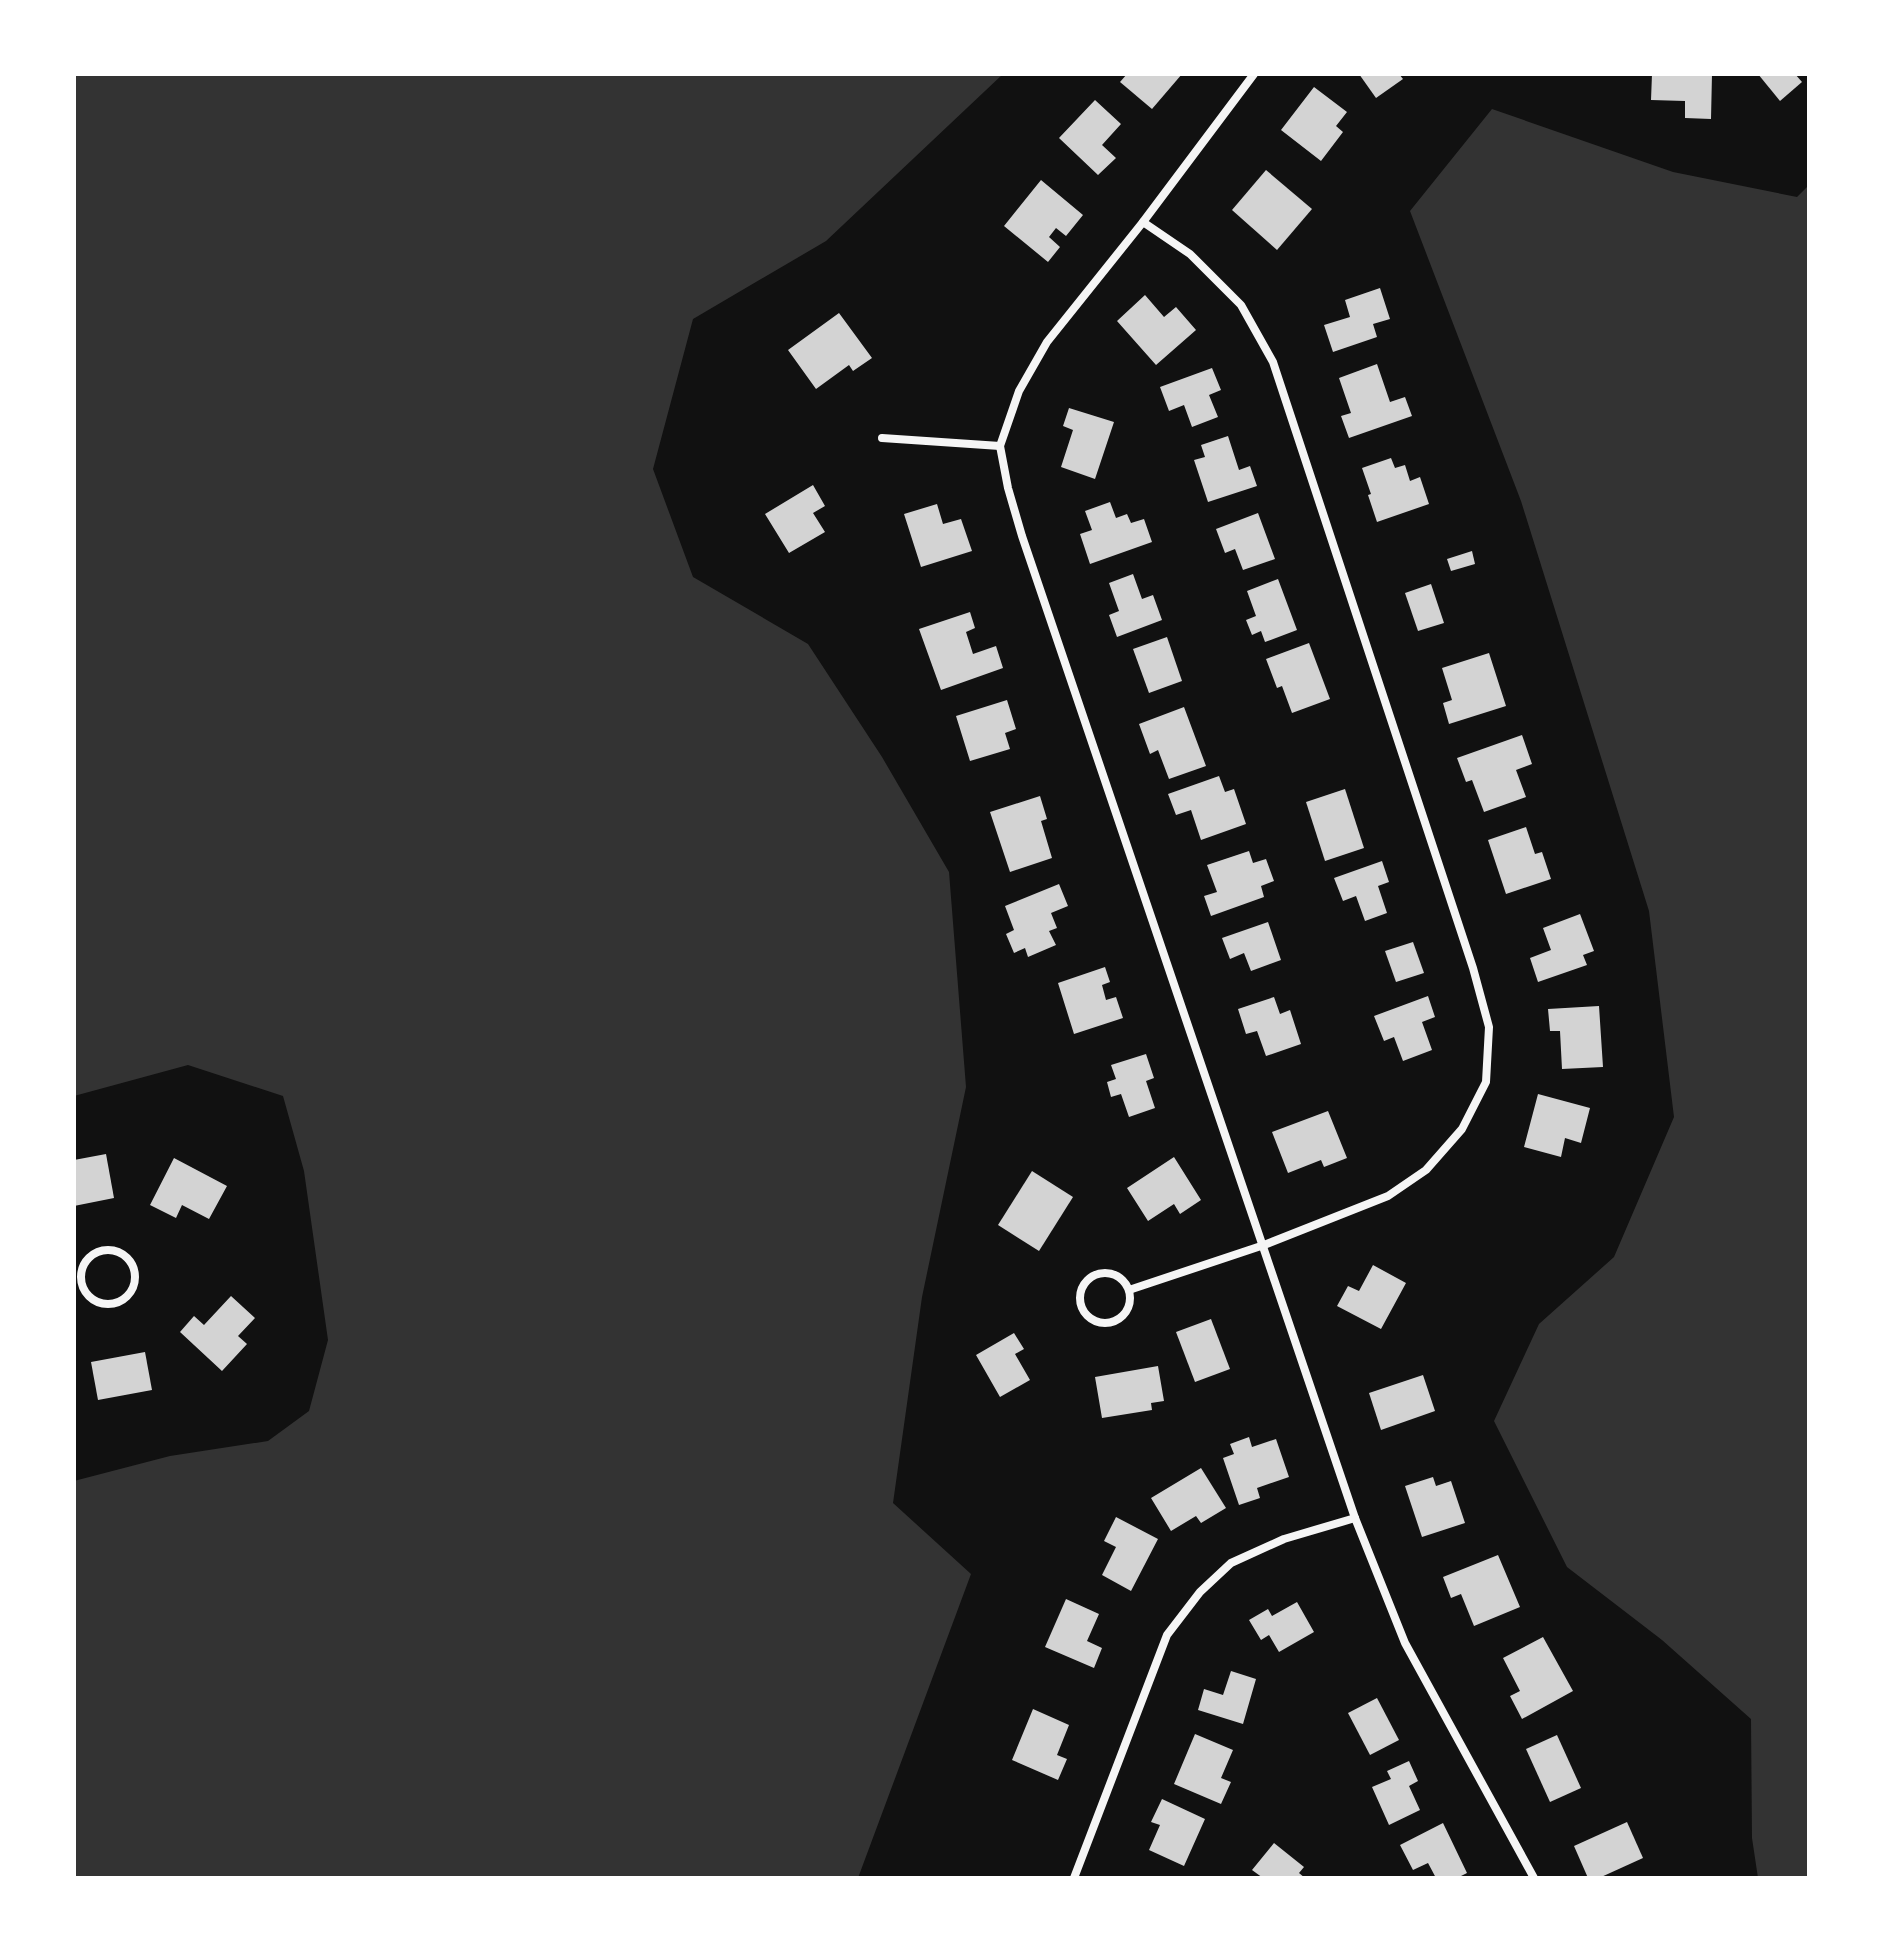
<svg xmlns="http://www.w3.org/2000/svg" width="1883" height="1952" font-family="'PT Sans Narrow',sans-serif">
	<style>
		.water { fill: #333 }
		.building { fill: #d3d3d3 }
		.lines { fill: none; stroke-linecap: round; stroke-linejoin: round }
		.minor { stroke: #f5f5f5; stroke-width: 8 }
	</style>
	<rect width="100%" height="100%" fill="#111"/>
	<g class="water">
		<polygon points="74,74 1003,74 826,241 693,319 653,469 693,577 808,644 882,757 949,872 966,1087 922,1297 893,1503 971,1574 858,1878 74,1878 74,1481 170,1456 268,1441 309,1411 328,1340 304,1171 283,1096 188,1065 74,1096"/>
		<polygon points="1492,109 1673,172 1797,197 1809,185 1809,1878 1758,1878 1752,1838 1751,1719 1662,1640 1567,1567 1494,1421 1539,1324 1614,1257 1674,1117 1649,911 1521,501 1410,211"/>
	</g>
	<g class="building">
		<polygon points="1127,74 1182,74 1152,109 1120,82"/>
		<polygon points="1359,74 1399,74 1403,79 1376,98"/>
		<polygon points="1652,74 1712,74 1711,119 1685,118 1685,101 1651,100"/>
		<polygon points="1758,74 1795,74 1802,82 1780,101"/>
		<polygon points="1314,87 1347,112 1336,126 1343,132 1321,161 1281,130"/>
		<polygon points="1095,100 1121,124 1102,145 1116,158 1098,175 1059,138"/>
		<polygon points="1266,170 1312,209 1277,250 1232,210"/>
		<polygon points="1041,180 1083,215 1066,236 1056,228 1049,237 1060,247 1048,262 1004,226"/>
		<polygon points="1380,288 1390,319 1373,324 1377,337 1333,352 1324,325 1350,317 1345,300"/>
		<polygon points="1145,295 1164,317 1176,307 1196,330 1156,365 1117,321"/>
		<polygon points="839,313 872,358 853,371 849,365 816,389 788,350"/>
		<polygon points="1377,364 1390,402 1405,397 1412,416 1349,438 1341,416 1351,413 1339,378"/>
		<polygon points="1212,368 1221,390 1209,395 1218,417 1192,427 1184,405 1169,411 1160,387"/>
		<polygon points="1069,408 1114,422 1095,479 1061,467 1073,430 1063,426"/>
		<polygon points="1228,436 1239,470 1250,466 1257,486 1208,502 1194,460 1205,457 1201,445"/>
		<polygon points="1391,458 1395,468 1405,465 1410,481 1420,477 1429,504 1377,522 1368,495 1371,494 1362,468"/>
		<polygon points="813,485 825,506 813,513 825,532 789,553 765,514"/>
		<polygon points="1110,502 1116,518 1127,514 1131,523 1144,519 1152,542 1090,564 1080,534 1092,530 1085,511"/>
		<polygon points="937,504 943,524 961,519 972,551 921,567 904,514"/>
		<polygon points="1258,513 1275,559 1243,570 1235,549 1225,553 1216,529"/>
		<polygon points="1472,551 1475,564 1451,571 1447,559"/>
		<polygon points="1133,574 1142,599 1153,595 1162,620 1117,637 1109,615 1119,611 1109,583"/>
		<polygon points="1278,579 1297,630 1265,642 1261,631 1252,635 1246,620 1256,616 1247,591"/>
		<polygon points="1431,584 1444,623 1418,631 1405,593"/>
		<polygon points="970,612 975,628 966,632 973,654 996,646 1003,668 941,690 919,629"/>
		<polygon points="1167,637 1182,681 1149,693 1133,649"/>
		<polygon points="1309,643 1330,699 1292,713 1282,686 1277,688 1266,659"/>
		<polygon points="1489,653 1506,706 1449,724 1443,703 1452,700 1442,668"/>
		<polygon points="1007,700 1016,729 1005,733 1010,749 970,761 956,716"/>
		<polygon points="1184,707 1206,766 1169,779 1158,750 1150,754 1139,724"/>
		<polygon points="1522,735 1532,764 1516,770 1526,797 1484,812 1472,780 1466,782 1457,758"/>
		<polygon points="1219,776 1225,792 1234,789 1246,824 1201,840 1191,810 1176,815 1168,794"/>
		<polygon points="1345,789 1364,848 1325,861 1306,802"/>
		<polygon points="1040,796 1047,819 1041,821 1052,858 1010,872 990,812"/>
		<polygon points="1526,827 1535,854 1542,852 1551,879 1506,894 1488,840"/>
		<polygon points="1249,851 1253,863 1266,859 1274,881 1261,886 1264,897 1211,916 1204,896 1217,892 1207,865"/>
		<polygon points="1382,861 1389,882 1378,886 1387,913 1365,921 1356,896 1343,901 1334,878"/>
		<polygon points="1059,884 1068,906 1051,913 1057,928 1049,931 1056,945 1028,957 1025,948 1014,953 1006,934 1014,930 1005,906"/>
		<polygon points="1580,914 1594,951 1583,955 1587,965 1538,982 1530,958 1551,950 1543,928"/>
		<polygon points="1268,922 1281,960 1251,971 1244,953 1230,959 1222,938"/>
		<polygon points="1413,942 1424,973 1396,982 1385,951"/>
		<polygon points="1105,967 1110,982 1102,985 1106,1000 1116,997 1123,1018 1074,1034 1058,983"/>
		<polygon points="1428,996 1435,1017 1422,1022 1432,1050 1403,1061 1394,1037 1384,1041 1374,1016"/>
		<polygon points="1274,997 1280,1014 1290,1010 1301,1044 1266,1056 1257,1031 1246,1034 1238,1009"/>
		<polygon points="1599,1006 1603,1067 1562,1069 1560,1031 1550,1031 1548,1009"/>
		<polygon points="1146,1054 1154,1078 1146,1081 1155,1108 1129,1117 1121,1094 1111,1097 1107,1082 1116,1079 1111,1065"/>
		<polygon points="1538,1094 1590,1108 1581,1143 1565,1138 1561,1157 1524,1147"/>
		<polygon points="1328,1111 1347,1158 1324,1167 1321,1160 1288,1173 1272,1132"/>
		<polygon points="106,1154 114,1198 74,1206 74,1160"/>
		<polygon points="1174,1157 1201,1200 1180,1214 1174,1204 1148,1221 1127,1188"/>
		<polygon points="174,1158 227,1186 209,1219 182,1205 176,1218 150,1205"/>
		<polygon points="1032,1171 1073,1197 1039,1251 998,1225"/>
		<polygon points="1373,1265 1406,1283 1381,1329 1337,1306 1348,1286 1359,1291"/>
		<polygon points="231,1296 255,1318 238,1336 247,1344 222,1371 180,1332 194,1316 204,1325"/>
		<polygon points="1211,1319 1230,1369 1195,1382 1176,1332"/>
		<polygon points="1014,1333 1024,1349 1015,1354 1030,1380 1000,1397 976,1355"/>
		<polygon points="145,1352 152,1390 98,1400 91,1362"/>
		<polygon points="1158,1366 1164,1401 1151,1403 1152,1410 1102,1418 1095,1377"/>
		<polygon points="1423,1375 1435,1411 1381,1430 1369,1393"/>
		<polygon points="1249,1437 1252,1447 1276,1439 1289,1477 1257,1488 1260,1498 1239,1505 1223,1458 1234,1454 1230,1444"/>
		<polygon points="1201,1468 1226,1508 1201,1523 1196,1516 1171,1531 1151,1498"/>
		<polygon points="1433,1477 1436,1486 1451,1481 1465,1523 1422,1537 1405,1486"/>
		<polygon points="1116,1517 1158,1539 1131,1591 1102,1575 1116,1547 1104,1541"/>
		<polygon points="1498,1555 1520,1607 1474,1626 1461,1594 1451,1598 1443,1577"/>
		<polygon points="1066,1599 1099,1614 1087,1641 1102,1648 1094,1668 1045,1647"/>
		<polygon points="1297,1602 1314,1632 1279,1652 1269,1635 1261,1640 1249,1620 1268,1609 1272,1616"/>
		<polygon points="1543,1637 1573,1691 1522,1719 1510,1696 1520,1691 1503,1658"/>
		<polygon points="1231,1671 1256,1679 1243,1724 1198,1710 1204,1689 1223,1695"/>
		<polygon points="1377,1698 1399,1740 1370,1755 1348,1713"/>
		<polygon points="1033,1709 1069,1725 1057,1755 1067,1759 1058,1780 1012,1760"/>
		<polygon points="1195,1734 1233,1750 1221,1778 1231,1782 1221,1804 1174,1784"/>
		<polygon points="1557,1735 1581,1788 1550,1802 1526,1749"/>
		<polygon points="1409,1761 1418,1781 1409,1786 1420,1810 1389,1825 1372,1787 1391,1779 1387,1771"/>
		<polygon points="1162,1799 1205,1819 1184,1866 1149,1850 1160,1825 1151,1822"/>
		<polygon points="1627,1822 1643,1858 1599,1878 1588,1878 1574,1846"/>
		<polygon points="1443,1823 1467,1873 1457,1878 1436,1878 1428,1863 1413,1870 1400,1845"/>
		<polygon points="1274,1843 1304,1867 1299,1873 1305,1878 1263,1878 1252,1870"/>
	</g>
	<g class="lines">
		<g class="minor">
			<polyline points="1254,74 1143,222 1047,342 1019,391 1000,446 1008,488 1022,536 1355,1518 1405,1643 1534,1878"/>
			<polyline points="882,438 1000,446"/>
			<circle cx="108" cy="1277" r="27"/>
			<circle cx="1105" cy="1298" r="25"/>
			<polyline points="1129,1290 1264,1245 1388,1196 1426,1170 1462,1129 1486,1082 1489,1027 1473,968 1273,362 1241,305 1190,254 1143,222"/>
			<polyline points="1074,1878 1167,1635 1200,1592 1231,1563 1284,1539 1355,1518"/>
		</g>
	</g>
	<rect width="1883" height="1952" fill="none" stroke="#ffffff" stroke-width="152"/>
</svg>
